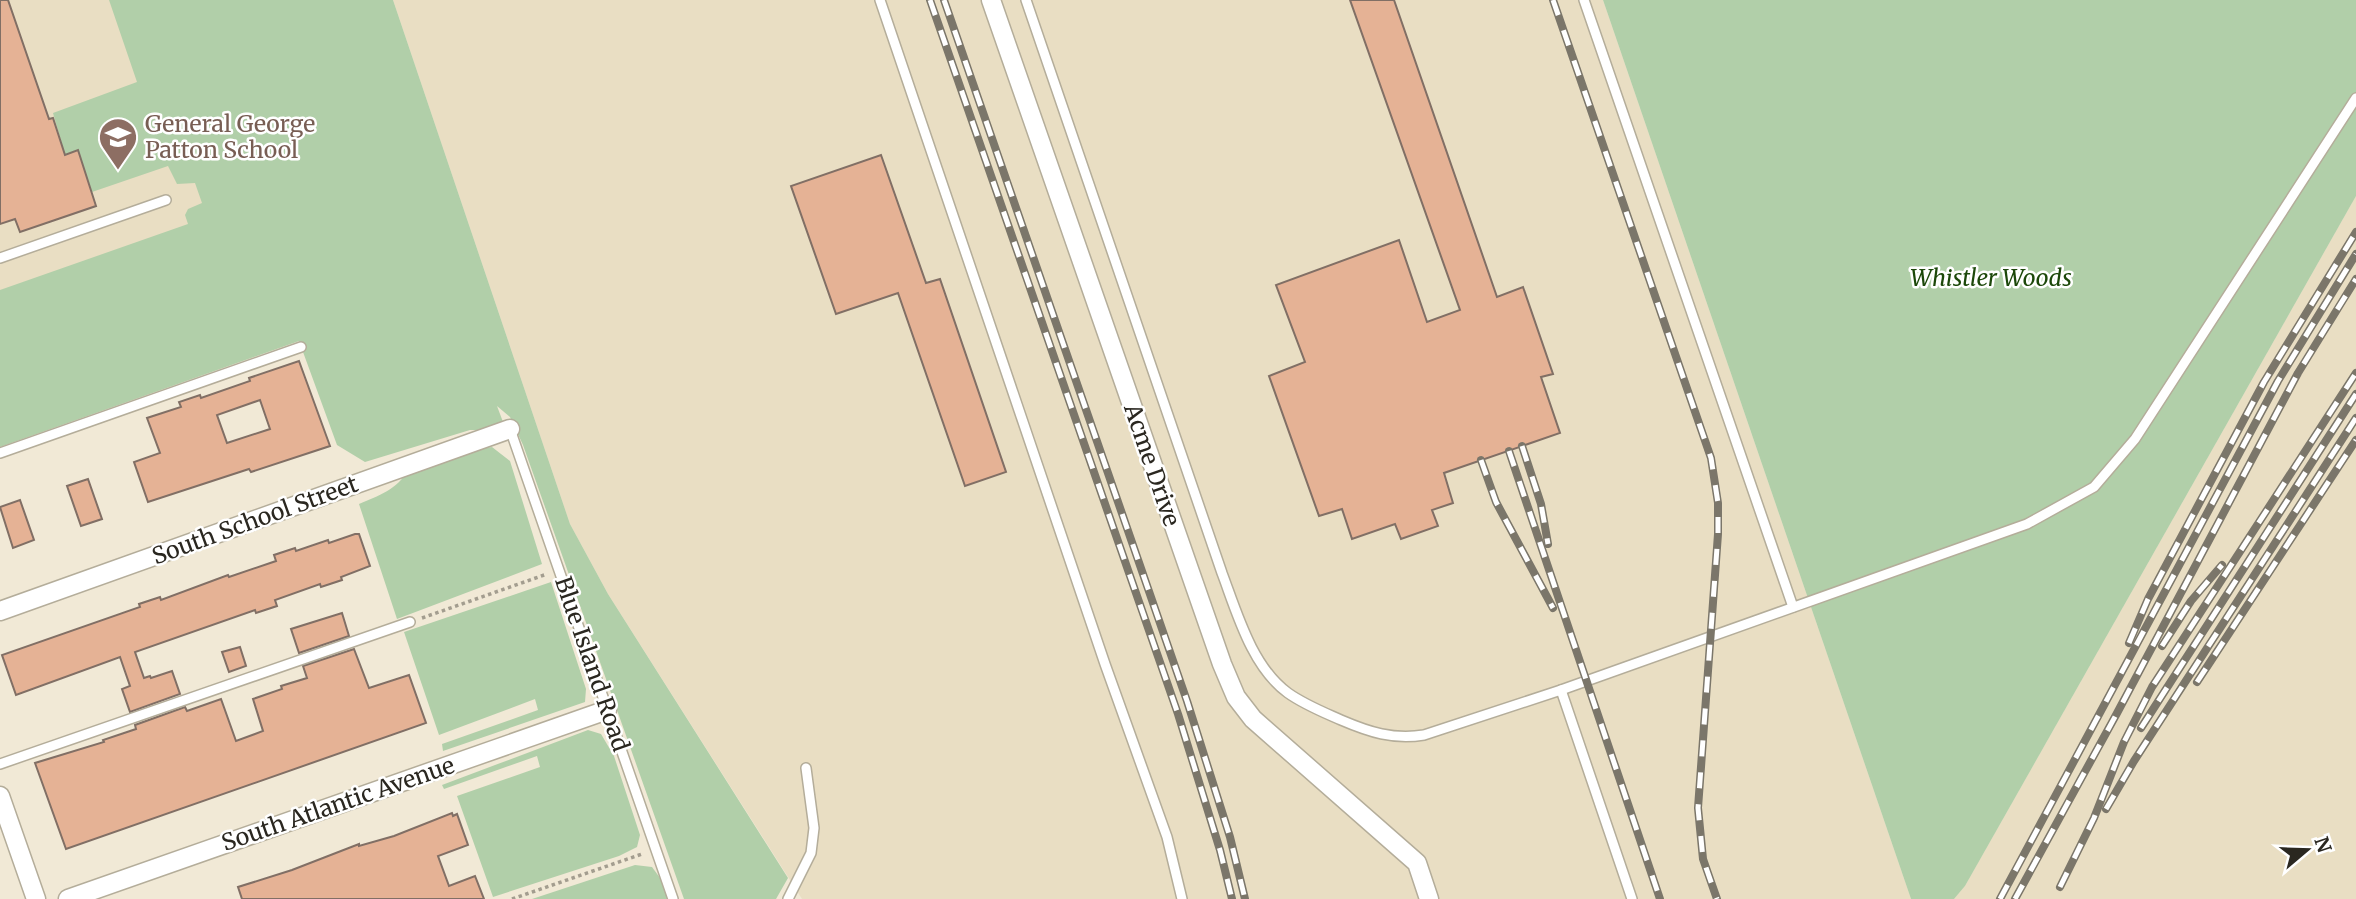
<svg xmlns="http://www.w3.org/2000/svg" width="2356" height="899" font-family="Merriweather,serif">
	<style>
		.built { fill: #e9dec3 }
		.green { fill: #b1cfa9 }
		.building { fill: #e5b295; stroke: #816f65; stroke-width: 2; fill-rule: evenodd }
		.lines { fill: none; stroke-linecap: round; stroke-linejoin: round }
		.service-casing { stroke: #b4ad9a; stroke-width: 12 }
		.minor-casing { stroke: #b4ad9a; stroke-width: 21 }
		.path { stroke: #a39d8f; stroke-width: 3.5; stroke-dasharray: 3.5 3.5; stroke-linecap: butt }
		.service { stroke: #fff; stroke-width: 9 }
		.minor { stroke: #fff; stroke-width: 18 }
		.rail-casing { stroke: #7b766a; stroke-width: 8 }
		.rail { stroke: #fff; stroke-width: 5; stroke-dasharray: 16; stroke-linecap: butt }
		.labels { text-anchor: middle; stroke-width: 5; stroke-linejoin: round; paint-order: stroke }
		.education-label { font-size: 23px; fill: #785e54; stroke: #fff; text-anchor: start }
		.park-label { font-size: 23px; font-style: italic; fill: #1c480a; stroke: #fff }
		.street-label { font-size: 23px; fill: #2a2720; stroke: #fff }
	</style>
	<rect width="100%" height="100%" fill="#f1e9d6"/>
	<g class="built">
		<polygon points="0,0 177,0 295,342 0,443"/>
		<polygon points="393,0 1603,0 1911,899 802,899 608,594 570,524"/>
		<polygon points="2356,196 2356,899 1954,899 1965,886"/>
	</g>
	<g class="green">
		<polygon points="109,0 393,0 570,524 608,594 788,878 776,899 684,899 523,445 510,417 497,406 509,438 496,430 470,430 365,462 337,445 299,341 0,447 0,290 188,224 185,215 188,209 202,203 195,183 177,184 168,166 92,192 78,151 65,155 53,113 137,82"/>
		<polygon points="1603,0 2356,0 2356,196 1965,886 1954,899 1911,899"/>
		<path d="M492,447L510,461L542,564L397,619L359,504C378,496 398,489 408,470L471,450Z"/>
		<polygon points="551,582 586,689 585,702 443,751 442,744 538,710 535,699 439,735 404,632"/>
		<polygon points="588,730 601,734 614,756 640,835 637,847 619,856 493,897 457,796 540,767 537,756 444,789 442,785"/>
		<polygon points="635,865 652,867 663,882 667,899 532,899"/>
	</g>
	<g class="building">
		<polygon points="0,0 8,0 49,119 53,118 65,155 78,150 96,206 20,232 15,219 0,224"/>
		<polygon points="1350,0 1394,0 1497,297 1523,287 1553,374 1541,377 1560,433 1444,473 1453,503 1432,510 1438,526 1401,539 1395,524 1352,539 1342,509 1319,516 1269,376 1305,362 1276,285 1399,240 1427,322 1460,310"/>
		<polygon points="881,155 926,283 940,279 1006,472 965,486 898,293 836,314 791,186"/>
		<path d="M299,361L330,446L251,472L249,469L148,502L134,462L160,453L147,418L181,407L179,402L200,395L201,398L250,381L249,378ZM260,400L270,429L227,443L217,415Z"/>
		<polygon points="88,479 102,519 81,526 67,486"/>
		<polygon points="20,500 34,540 13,548 0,507"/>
		<polygon points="355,534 359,534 370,566 341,577 342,580 321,587 320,584 275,600 277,606 256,613 255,610 135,652 144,678 150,676 151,678 172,671 180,694 130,712 122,689 130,686 120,657 16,695 2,655 140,607 139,604 160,597 161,600 228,575 229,577 276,561 274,555 295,548 296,551 328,540 329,543"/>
		<polygon points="342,613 349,636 299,653 291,629"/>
		<polygon points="240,647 246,666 229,672 222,652"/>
		<polygon points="354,649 369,688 409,675 426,723 66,849 35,763 104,742 103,740 136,729 135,725 185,707 187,711 221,699 236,741 263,731 253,699 282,689 281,686 307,678 303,666"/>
		<polygon points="452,813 453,816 457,814 468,845 438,856 449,886 475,876 484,899 242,899 238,887 292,870 359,844 359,846 394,836"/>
	</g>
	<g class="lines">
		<g class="service-casing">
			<g id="service">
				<polyline points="880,0 1105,664 1167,837 1182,899"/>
				<path d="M1026,0L1222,573C1237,613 1252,667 1288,693C1305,705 1323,712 1341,720C1369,732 1393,740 1424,735L1561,690L1632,899"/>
				<polyline points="1584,0 1793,607"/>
				<polyline points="0,258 166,200"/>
				<polyline points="510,429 673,899"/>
				<polyline points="0,453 301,347"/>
				<polyline points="1561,690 2027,524 2094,487 2135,439 2356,98"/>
				<polyline points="0,764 410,622"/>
				<polyline points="788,899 811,853 814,828 806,768"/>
			</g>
		</g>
		<g class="minor-casing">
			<g id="minor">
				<polyline points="991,0 1222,664 1236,697 1253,719 1417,863 1429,899"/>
				<polyline points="0,611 510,429"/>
				<polyline points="0,796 36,899"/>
				<polyline points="68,899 607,710"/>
			</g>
		</g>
		<g class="path">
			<polyline points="422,618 547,574"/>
			<polyline points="512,899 642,854"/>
		</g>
		<use href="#service" class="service"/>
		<use href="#minor" class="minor"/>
		<g class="rail-casing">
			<g id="rail">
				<polyline points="930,0 1178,714 1220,850 1232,899"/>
				<polyline points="944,0 1187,701 1230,837 1245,899"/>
				<polyline points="1553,0 1711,458 1718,503 1718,534 1698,808 1703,859 1717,899"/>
				<polyline points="1522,446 1541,504 1548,544"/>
				<polyline points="1509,451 1660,899"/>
				<polyline points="1481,460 1496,502 1553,608"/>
				<polyline points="2129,643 2148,599 2264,382 2356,232"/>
				<polyline points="2162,646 2191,601 2222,565"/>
				<polyline points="2197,682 2356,440"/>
				<polyline points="2141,728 2356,394"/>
				<polyline points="2106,809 2134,761 2356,418"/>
				<polyline points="2060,887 2094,818 2124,742 2152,687 2356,373"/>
				<polyline points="2000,899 2278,381 2356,254"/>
				<polyline points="2015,899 2116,715 2298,373 2356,279"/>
			</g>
		</g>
		<use href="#rail" class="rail"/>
	</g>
	<defs>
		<g id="school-pin" transform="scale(2.0125)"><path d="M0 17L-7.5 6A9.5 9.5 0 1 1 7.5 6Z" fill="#8d6e63" stroke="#fff"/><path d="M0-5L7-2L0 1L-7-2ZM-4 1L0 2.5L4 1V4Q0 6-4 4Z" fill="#fff"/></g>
	</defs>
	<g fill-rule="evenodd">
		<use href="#school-pin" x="118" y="137"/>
	</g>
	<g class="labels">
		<g class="education-label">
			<text x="145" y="132">General George<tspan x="145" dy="26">Patton School</tspan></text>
		</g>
		<g class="park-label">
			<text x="1991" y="286">Whistler Woods</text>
		</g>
		<g class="street-label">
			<text transform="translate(1152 465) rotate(71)" y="8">Acme Drive</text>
			<text transform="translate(255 520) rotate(-20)" y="8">South School Street</text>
			<text transform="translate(592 664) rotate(71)" y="8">Blue Island Road</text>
			<text transform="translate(338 804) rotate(-19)" y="8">South Atlantic Avenue</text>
		</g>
	</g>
	<g transform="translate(2307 850) rotate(71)" stroke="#ffffff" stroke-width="5" paint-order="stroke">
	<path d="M0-5L12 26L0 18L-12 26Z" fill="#2a2720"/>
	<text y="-10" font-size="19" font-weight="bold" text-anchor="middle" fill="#2a2720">N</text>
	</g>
</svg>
